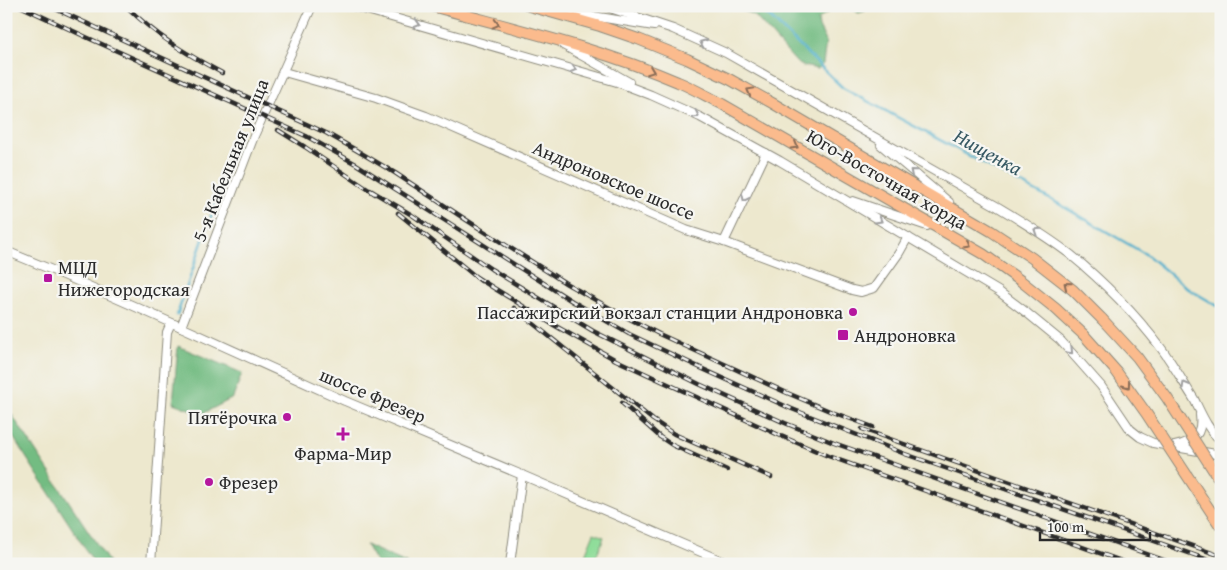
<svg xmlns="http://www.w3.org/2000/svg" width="1227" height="570" font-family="'Gentium Book Plus',serif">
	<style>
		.green { fill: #8fdd9a; stroke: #5d8462 }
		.forest { fill: #73bc82; stroke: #4f7456 }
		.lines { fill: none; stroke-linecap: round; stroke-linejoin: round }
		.stream { stroke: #4dafcc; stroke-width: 2.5 }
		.minor-casing { stroke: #8c8a7c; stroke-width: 10 }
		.major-casing { stroke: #8c8a7c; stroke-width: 12 }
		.minor { stroke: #fff; stroke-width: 8 }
		.major { stroke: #fbbb8d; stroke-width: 10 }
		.rail-casing { stroke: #2b2b2b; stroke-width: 4.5 }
		.rail { stroke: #f6f6f2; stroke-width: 2.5; stroke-dasharray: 8; stroke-linecap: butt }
		.major-bridge-casing { stroke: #8c8a7c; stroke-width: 12; stroke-linecap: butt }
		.major-bridge { stroke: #fbbb8d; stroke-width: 10 }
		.oneway { stroke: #a0a0a0 }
		.oneway2 { stroke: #896c57 }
		.poi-dot { fill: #b5179e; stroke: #f6f6f2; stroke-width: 2 }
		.labels { text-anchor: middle; stroke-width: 4.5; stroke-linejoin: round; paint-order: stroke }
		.street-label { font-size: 19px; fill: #2b2b2b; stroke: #f6f6f2 }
		.poi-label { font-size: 19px; fill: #2b2b2b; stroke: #f6f6f2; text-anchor: start }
		.water-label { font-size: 20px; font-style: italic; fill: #375963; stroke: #f6f6f2 }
	</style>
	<rect width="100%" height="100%" fill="#f6f6f2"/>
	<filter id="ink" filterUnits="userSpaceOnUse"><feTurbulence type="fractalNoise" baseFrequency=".02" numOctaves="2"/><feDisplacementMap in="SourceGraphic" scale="10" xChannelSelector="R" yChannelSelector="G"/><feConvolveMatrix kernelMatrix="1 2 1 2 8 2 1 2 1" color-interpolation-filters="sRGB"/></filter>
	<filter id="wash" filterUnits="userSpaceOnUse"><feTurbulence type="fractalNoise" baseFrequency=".0096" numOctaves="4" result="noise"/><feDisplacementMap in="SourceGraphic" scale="20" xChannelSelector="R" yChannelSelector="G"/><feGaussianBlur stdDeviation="1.12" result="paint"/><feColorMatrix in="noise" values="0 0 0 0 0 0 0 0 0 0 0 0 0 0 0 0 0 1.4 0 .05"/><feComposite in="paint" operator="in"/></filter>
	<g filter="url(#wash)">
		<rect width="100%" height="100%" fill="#ede8ce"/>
		<polygon class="green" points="594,533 604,537 595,559 585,555"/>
		<g class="forest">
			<path d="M732,6H869L865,11L858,13C857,12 853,8 851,8C841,3 825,13 818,20L819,27L826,41L823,64L818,69L803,66L797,63L754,15Z"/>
			<polygon points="178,346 242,373 233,398 202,414 173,403"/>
			<polygon points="6,402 10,412 110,564 95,564 6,426"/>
			<polygon points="366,545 408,564 377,564"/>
		</g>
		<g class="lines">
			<g class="stream">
				<polyline points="754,6 770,17 843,88 1059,204 1147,255 1187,288 1221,308"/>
				<polyline points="231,160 239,138"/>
				<polyline points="177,315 226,173"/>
			</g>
		</g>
	</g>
	<g filter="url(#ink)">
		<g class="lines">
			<g class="minor-casing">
				<g id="minor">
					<polyline points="353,6 617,82 651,95 700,117 780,161 998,291 1027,313 1060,340 1078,360 1101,386 1130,429 1140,437 1153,443 1221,455"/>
					<path d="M604,6L673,29L726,53L998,207C1023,222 1048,237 1071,255C1104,282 1135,314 1161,348C1173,364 1183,382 1194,399C1201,413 1208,431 1221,440"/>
					<polyline points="562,11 654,26"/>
					<polyline points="563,45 629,82"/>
					<polyline points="284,72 376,98 426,116 686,230 724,242 852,290 861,292 874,288 899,253 908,237"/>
					<polyline points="881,145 949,202"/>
					<polyline points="853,201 927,226"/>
					<polyline points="724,242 766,153"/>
					<polyline points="6,251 57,272 181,327 345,401 522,475 729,564"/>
					<polyline points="181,327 254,136 312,6"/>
					<path d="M1175,446C1193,442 1203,435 1200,415"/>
					<polyline points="151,564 167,332 171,323"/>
					<polyline points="510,564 522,475"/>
				</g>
			</g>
			<g class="major-casing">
				<g id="major">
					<path d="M432,6C515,29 599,48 678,82C693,88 708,97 722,104L983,254L1021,281L1056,309L1084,335"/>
					<polyline points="529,6 600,26 638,39 687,59 729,79 774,104 991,231 1032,258 1073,290 1102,319"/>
				</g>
			</g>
			<use href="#minor" class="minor"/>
			<use href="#major" class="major"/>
			<g class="rail-casing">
				<g id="rail">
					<polyline points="20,6 86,37 306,136 356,164 572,301 629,334 705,370 792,409 905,454 1220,564"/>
					<polyline points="49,6 326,133 356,150 395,173 468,221 567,284 624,316 659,334 785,392 832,412 873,427"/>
					<path d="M126,6C156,36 185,53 222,73"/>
					<polyline points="278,130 305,147 375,194"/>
					<polyline points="370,190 412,215 491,269 593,331 699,384 785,423 834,443 1175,564"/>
					<polyline points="398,213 481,281"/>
					<polyline points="476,277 552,324 616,360 781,436 828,456 1130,564"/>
					<polyline points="514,308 653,420 674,434 771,477"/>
					<polyline points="622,403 660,437 672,445 727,470"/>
					<polyline points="862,429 1047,495 1221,556"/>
				</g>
			</g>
			<use href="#rail" class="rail"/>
			<g class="major-bridge-casing">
				<g id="major-bridge">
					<polyline points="1102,319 1137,357 1167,398 1221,482"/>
					<polyline points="1084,335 1116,371 1146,413 1221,527"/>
				</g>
			</g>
			<use href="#major-bridge" class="major-bridge"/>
		</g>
		<defs><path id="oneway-chevron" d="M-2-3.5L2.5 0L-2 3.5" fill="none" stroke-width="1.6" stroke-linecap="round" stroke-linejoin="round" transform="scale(1.25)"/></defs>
		<g class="oneway">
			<use href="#oneway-chevron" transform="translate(417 24) rotate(16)"/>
			<use href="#oneway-chevron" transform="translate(703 43) rotate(-155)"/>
			<use href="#oneway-chevron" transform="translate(573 69) rotate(16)"/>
			<use href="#oneway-chevron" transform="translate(696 115) rotate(25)"/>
			<use href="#oneway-chevron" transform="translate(913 172) rotate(-140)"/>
			<use href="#oneway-chevron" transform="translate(745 198) rotate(115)"/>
			<use href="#oneway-chevron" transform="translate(879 220) rotate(30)"/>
			<use href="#oneway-chevron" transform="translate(1037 231) rotate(-147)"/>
			<use href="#oneway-chevron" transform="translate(1070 351) rotate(46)"/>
			<use href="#oneway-chevron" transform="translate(1185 385) rotate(-120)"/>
		</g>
		<g class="oneway2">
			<use href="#oneway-chevron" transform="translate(496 24) rotate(15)"/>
			<use href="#oneway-chevron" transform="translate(651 71) rotate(21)"/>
			<use href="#oneway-chevron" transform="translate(750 91) rotate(-151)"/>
			<use href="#oneway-chevron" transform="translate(795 146) rotate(30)"/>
			<use href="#oneway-chevron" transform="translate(967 245) rotate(30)"/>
			<use href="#oneway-chevron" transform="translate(1067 285) rotate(-141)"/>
			<use href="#oneway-chevron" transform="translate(1127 385) rotate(54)"/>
		</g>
	</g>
	<g class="poi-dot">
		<rect x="43" y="273" width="10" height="10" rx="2.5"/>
		<circle cx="853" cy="312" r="5"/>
		<rect x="837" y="329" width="12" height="12" rx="2.5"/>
		<circle cx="287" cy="417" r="5"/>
		<path d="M340.5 426.5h5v5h5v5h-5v5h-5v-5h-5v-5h5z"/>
		<circle cx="209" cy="482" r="5"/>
	</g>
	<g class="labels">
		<g class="street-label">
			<text transform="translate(230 160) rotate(-68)" y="7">5-я Кабельная улица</text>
			<text transform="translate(887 179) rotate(30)" y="7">Юго-Восточная хорда</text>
			<text transform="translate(614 180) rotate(23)" y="7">Андроновское шоссе</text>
			<text transform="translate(373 395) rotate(23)" y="7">шоссе Фрезер</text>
		</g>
		<g class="poi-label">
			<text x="58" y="274">МЦД<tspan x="58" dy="22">Нижегородская</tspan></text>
			<text x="843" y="319" text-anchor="end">Пассажирский вокзал станции Андроновка</text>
			<text x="854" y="342">Андроновка</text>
			<text x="277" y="424" text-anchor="end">Пятёрочка</text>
			<text x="343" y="460" text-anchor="middle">Фарма-Мир</text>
			<text x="219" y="489">Фрезер</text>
		</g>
		<g class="water-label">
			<text transform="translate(988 152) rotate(29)" y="7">Нищенка</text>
		</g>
	</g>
	<rect width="1227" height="570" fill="none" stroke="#f6f6f2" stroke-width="25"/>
	<path d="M1040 532v8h110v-8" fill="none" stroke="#2b2b2b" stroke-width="2.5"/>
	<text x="1047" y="532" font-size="15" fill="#2b2b2b" stroke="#f6f6f2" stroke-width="4" paint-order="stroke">100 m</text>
</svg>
